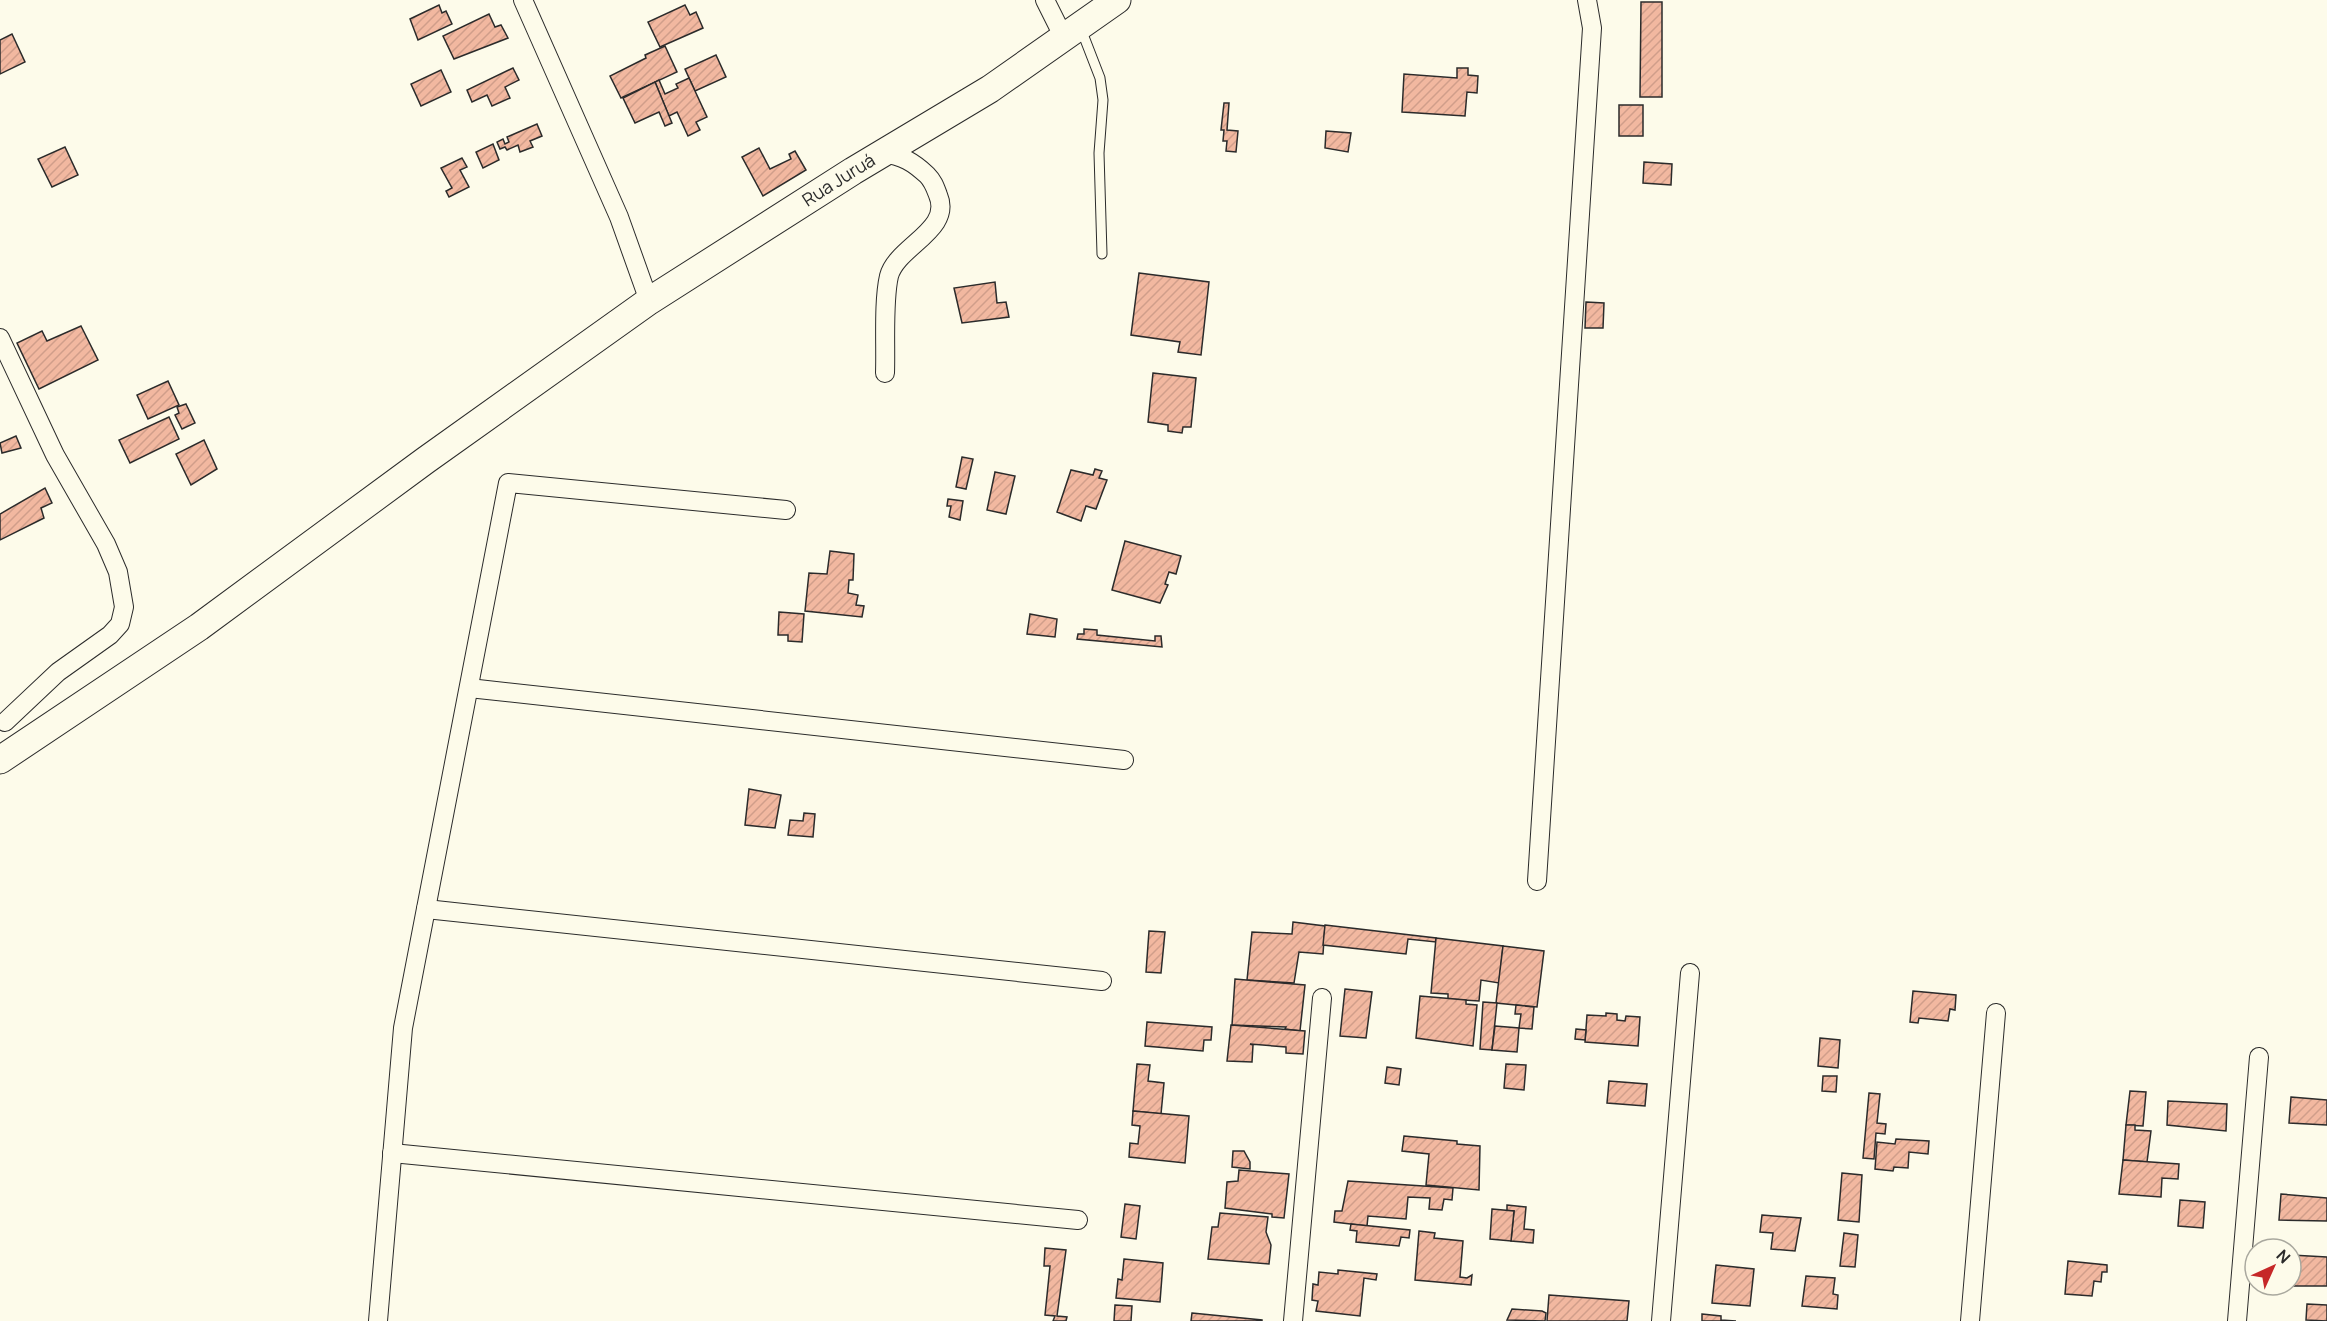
<svg xmlns="http://www.w3.org/2000/svg" width="2327" height="1321" font-family="Manrope,sans-serif">
	<style>
		.building { fill: url(#building-hatch); stroke: #2b2b2b; stroke-width: 1.5 }
		.lines { fill: none; stroke-linecap: round; stroke-linejoin: round }
		.lane-casing { stroke: #2b2b2b; stroke-width: 11 }
		.street-casing { stroke: #2b2b2b; stroke-width: 20 }
		.secondary-casing { stroke: #2b2b2b; stroke-width: 29 }
		.lane { stroke: #fdfbea; stroke-width: 9 }
		.street { stroke: #fdfbea; stroke-width: 18 }
		.secondary { stroke: #fdfbea; stroke-width: 27 }
		.labels { text-anchor: middle; stroke-width: 4.5; stroke-linejoin: round; paint-order: stroke }
		.street-label { font-size: 18px; fill: #2b2b2b; stroke: #fdfbea }
	</style>
	<defs>
		<pattern id="building-hatch" width="6" height="6" patternUnits="userSpaceOnUse" patternTransform="scale(1.5)"><rect width="6" height="6" fill="#f2b8a0"/><path d="M-1 1l2-2M0 6l6-6M5 7l2-2" fill="none" stroke="#d09e8a"/></pattern>
	</defs>
	<rect width="100%" height="100%" fill="#fdfbea"/>
	<g class="building">
		<polygon points="1641,2 1662,2 1662,97 1640,97"/>
		<polygon points="439,5 442,13 446,11 452,24 418,40 410,19"/>
		<polygon points="685,5 690,15 696,12 703,28 660,47 648,22"/>
		<polygon points="489,14 495,27 501,25 508,38 454,59 443,36"/>
		<polygon points="12,34 25,62 0,74 0,40"/>
		<polygon points="665,46 677,72 621,98 610,76 646,58 645,55"/>
		<polygon points="716,55 726,77 695,91 685,69"/>
		<polygon points="513,68 519,80 505,87 510,98 492,106 487,95 472,102 467,90"/>
		<polygon points="1457,68 1468,68 1468,75 1478,76 1477,93 1467,92 1465,116 1402,112 1404,74 1457,78"/>
		<polygon points="441,70 451,92 421,106 411,84"/>
		<polygon points="689,78 707,117 696,122 700,130 688,136 677,112 669,116 655,82 659,80 665,94 678,88 676,84"/>
		<polygon points="655,82 672,123 665,126 659,112 635,123 623,98"/>
		<polygon points="1224,103 1229,103 1227,130 1238,131 1236,152 1226,151 1227,141 1223,141 1224,130 1221,130"/>
		<rect x="1619" y="105" width="24" height="31"/>
		<polygon points="537,124 542,136 530,141 533,147 520,152 518,145 507,150 505,147 500,149 497,142 503,139 505,144 509,142 507,137"/>
		<polygon points="1326,131 1351,133 1348,152 1325,148"/>
		<polygon points="493,144 499,160 483,168 476,152"/>
		<polygon points="65,147 78,175 52,187 38,159"/>
		<polygon points="759,148 770,169 791,159 789,154 795,151 806,170 763,196 742,157"/>
		<polygon points="462,158 467,167 460,170 469,187 449,197 446,191 452,188 441,168"/>
		<polygon points="1644,162 1672,164 1671,185 1643,183"/>
		<polygon points="1139,273 1209,282 1201,355 1178,352 1180,342 1131,335"/>
		<polygon points="995,282 997,303 1006,302 1009,317 962,323 954,288"/>
		<polygon points="1586,302 1604,303 1603,328 1585,328"/>
		<polygon points="81,326 98,360 39,389 17,343 42,331 47,341"/>
		<polygon points="1153,373 1196,378 1191,427 1183,427 1182,433 1168,431 1168,425 1148,422"/>
		<polygon points="168,381 179,405 148,419 137,395"/>
		<polygon points="186,404 195,423 182,429 175,415 179,413 177,407"/>
		<polygon points="169,417 179,439 130,463 119,440"/>
		<polygon points="16,436 21,448 2,453 0,443"/>
		<polygon points="204,440 217,469 191,485 176,454"/>
		<polygon points="962,457 973,459 966,489 956,487"/>
		<polygon points="1095,469 1102,471 1099,478 1107,480 1096,509 1086,506 1081,521 1057,512 1071,470 1093,475"/>
		<polygon points="995,472 1015,476 1006,514 987,510"/>
		<polygon points="45,488 52,503 41,508 44,518 0,540 0,514"/>
		<polygon points="948,499 963,501 960,520 949,517 951,506 947,506"/>
		<polygon points="1125,541 1181,556 1176,574 1169,572 1165,584 1168,585 1160,603 1112,590"/>
		<polygon points="830,551 854,554 853,580 849,580 848,593 858,595 856,605 864,606 862,617 805,611 809,573 827,574"/>
		<polygon points="779,612 804,614 802,642 788,641 788,635 778,635"/>
		<polygon points="1030,614 1057,619 1055,637 1027,634"/>
		<polygon points="1084,629 1097,630 1097,635 1155,641 1155,636 1161,636 1162,647 1077,639 1078,634 1084,634"/>
		<polygon points="749,789 781,795 775,828 745,825"/>
		<polygon points="804,813 815,814 813,837 788,835 790,820 803,821"/>
		<polygon points="1293,922 1325,926 1323,954 1299,952 1294,983 1247,980 1252,932 1292,934"/>
		<polygon points="1325,925 1436,938 1436,942 1408,939 1406,954 1323,945"/>
		<polygon points="1149,931 1165,932 1161,973 1146,972"/>
		<polygon points="1436,938 1503,946 1499,983 1481,980 1479,1001 1448,999 1448,994 1431,993"/>
		<polygon points="1503,946 1544,951 1537,1007 1496,1003"/>
		<polygon points="1235,979 1305,985 1300,1031 1285,1029 1286,1027 1232,1025"/>
		<polygon points="1345,989 1372,992 1366,1038 1340,1036"/>
		<polygon points="1913,991 1956,995 1955,1010 1950,1009 1948,1021 1919,1018 1918,1023 1910,1022"/>
		<polygon points="1420,996 1466,1000 1466,1004 1477,1005 1473,1046 1416,1038"/>
		<polygon points="1483,1002 1497,1003 1492,1050 1480,1049"/>
		<polygon points="1516,1005 1534,1007 1532,1029 1519,1028 1521,1014 1515,1014"/>
		<polygon points="1606,1013 1617,1014 1617,1020 1625,1021 1626,1016 1640,1017 1638,1046 1585,1042 1587,1015 1606,1016"/>
		<polygon points="1147,1022 1212,1027 1211,1040 1204,1040 1203,1051 1145,1046"/>
		<polygon points="1231,1025 1305,1031 1303,1054 1286,1053 1286,1047 1250,1044 1253,1045 1252,1062 1227,1061"/>
		<polygon points="1495,1026 1519,1028 1517,1052 1492,1050"/>
		<polygon points="1576,1029 1586,1030 1585,1040 1575,1039"/>
		<polygon points="1820,1038 1840,1040 1838,1068 1818,1066"/>
		<polygon points="1137,1064 1150,1065 1148,1081 1164,1083 1161,1114 1133,1111"/>
		<polygon points="1506,1064 1526,1065 1524,1090 1504,1088"/>
		<polygon points="1387,1067 1401,1069 1399,1085 1385,1083"/>
		<polygon points="1823,1076 1837,1076 1836,1092 1822,1091"/>
		<polygon points="1609,1081 1647,1084 1645,1106 1607,1103"/>
		<polygon points="2130,1091 2146,1092 2143,1126 2126,1125"/>
		<polygon points="1869,1093 1880,1094 1877,1123 1886,1124 1885,1134 1876,1133 1874,1159 1863,1158"/>
		<polygon points="2291,1097 2327,1100 2327,1125 2289,1123"/>
		<polygon points="2168,1101 2227,1104 2226,1131 2167,1125"/>
		<polygon points="1133,1111 1189,1116 1185,1163 1129,1157 1130,1143 1138,1144 1140,1126 1132,1125"/>
		<polygon points="2126,1125 2135,1125 2135,1130 2151,1131 2147,1162 2123,1160"/>
		<polygon points="1404,1136 1457,1141 1457,1144 1480,1146 1479,1190 1426,1185 1429,1154 1402,1151"/>
		<polygon points="1896,1139 1929,1141 1928,1154 1909,1152 1908,1168 1894,1167 1893,1171 1875,1169 1877,1142 1895,1144"/>
		<polygon points="1233,1151 1244,1151 1250,1162 1250,1169 1232,1167"/>
		<polygon points="2123,1160 2179,1164 2178,1179 2162,1178 2161,1197 2119,1194"/>
		<polygon points="1239,1170 1289,1174 1284,1218 1272,1217 1272,1214 1225,1208 1227,1182 1238,1181"/>
		<polygon points="1842,1173 1862,1175 1859,1222 1838,1220"/>
		<polygon points="1348,1181 1453,1188 1452,1200 1444,1199 1442,1210 1429,1209 1430,1198 1408,1197 1406,1219 1368,1216 1367,1226 1334,1222 1335,1211 1342,1211"/>
		<polygon points="2281,1194 2327,1198 2327,1221 2279,1220"/>
		<polygon points="2180,1200 2205,1202 2203,1228 2178,1226"/>
		<polygon points="1125,1204 1140,1206 1136,1239 1121,1237"/>
		<polygon points="1507,1205 1526,1207 1524,1229 1534,1230 1533,1243 1511,1241 1514,1211 1507,1211"/>
		<polygon points="1492,1209 1514,1211 1511,1241 1490,1239"/>
		<polygon points="1220,1213 1268,1217 1266,1232 1271,1245 1269,1264 1208,1259 1212,1227 1218,1227"/>
		<polygon points="1762,1215 1801,1218 1795,1251 1771,1249 1773,1233 1760,1232"/>
		<polygon points="1351,1224 1410,1230 1409,1238 1401,1237 1399,1246 1356,1242 1357,1231 1350,1230"/>
		<polygon points="1419,1231 1435,1233 1434,1238 1463,1241 1460,1277 1467,1278 1472,1275 1471,1285 1415,1280"/>
		<polygon points="1844,1233 1858,1235 1855,1267 1840,1266"/>
		<polygon points="1045,1248 1066,1250 1057,1316 1067,1317 1066,1321 1053,1321 1055,1316 1045,1315 1050,1266 1044,1266"/>
		<polygon points="2291,1255 2327,1257 2327,1286 2281,1286 2291,1285"/>
		<polygon points="1124,1259 1163,1263 1160,1302 1116,1298 1118,1279 1122,1280"/>
		<polygon points="2068,1261 2107,1265 2107,1272 2102,1272 2101,1282 2094,1281 2092,1296 2065,1294"/>
		<polygon points="1716,1265 1754,1269 1750,1306 1712,1303"/>
		<polygon points="1338,1270 1377,1274 1376,1280 1364,1278 1360,1316 1316,1311 1318,1301 1312,1300 1313,1284 1318,1285 1319,1272 1338,1274"/>
		<polygon points="1806,1276 1835,1278 1833,1294 1838,1295 1837,1309 1802,1306"/>
		<polygon points="1549,1295 1629,1301 1627,1321 1547,1321"/>
		<polygon points="2307,1304 2327,1305 2327,1321 2306,1320"/>
		<polygon points="1115,1305 1132,1306 1131,1321 1114,1321"/>
		<polygon points="1512,1309 1542,1311 1546,1313 1545,1321 1507,1320"/>
		<polygon points="1192,1313 1262,1320 1262,1321 1191,1321"/>
		<polygon points="1702,1314 1721,1316 1721,1320 1736,1321 1702,1321"/>
	</g>
	<g class="lines">
		<g class="lane-casing">
			<polyline id="lane" points="1081,29 1100,78 1103,100 1099,153 1102,254"/>
		</g>
		<g class="street-casing">
			<g id="street">
				<polyline points="523,0 619,217 649,301"/>
				<polyline points="1045,0 1064,38"/>
				<path d="M883,153C903,156 913,162 927,175C933,181 935,187 938,195C953,230 897,246 889,276C883,302 886,345 885,373"/>
				<polyline points="0,338 55,455 106,544 118,572 124,607 120,624 110,635 58,672 5,722"/>
				<polyline points="469,688 1124,760"/>
				<polyline points="1537,881 1592,28 1587,0"/>
				<polyline points="426,909 1102,981"/>
				<polyline points="392,1153 1078,1220"/>
				<polyline points="378,1321 403,1028 508,483 786,510"/>
				<polyline points="1293,1321 1322,998"/>
				<polyline points="1661,1321 1690,973"/>
				<polyline points="1970,1321 1996,1013"/>
				<polyline points="2237,1321 2259,1057"/>
			</g>
		</g>
		<g class="secondary-casing">
			<g id="secondary">
				<path id="s1" d="M0,760L199,627L426,460L649,301L853,171L990,89L1117,0"/>
			</g>
		</g>
		<use href="#lane" class="lane"/>
		<use href="#street" class="street"/>
		<use href="#secondary" class="secondary"/>
	</g>
	<g class="labels">
		<g class="street-label">
			<text dy="6" stroke="none"><textPath href="#s1" startOffset="1020">Rua Juruá</textPath></text>
		</g>
	</g>
	<g transform="translate(2273 1267) rotate(45)"><circle r="28" fill="#fdfbea" stroke="#a9a89e" stroke-width="1.5"/>
	<path d="M0-4.5L10 22L0 15L-10 22Z" fill="#c62828"/>
	<text y="-9" font-size="16" font-weight="bold" text-anchor="middle" fill="#2b2b2b">N</text>
	</g>
</svg>
